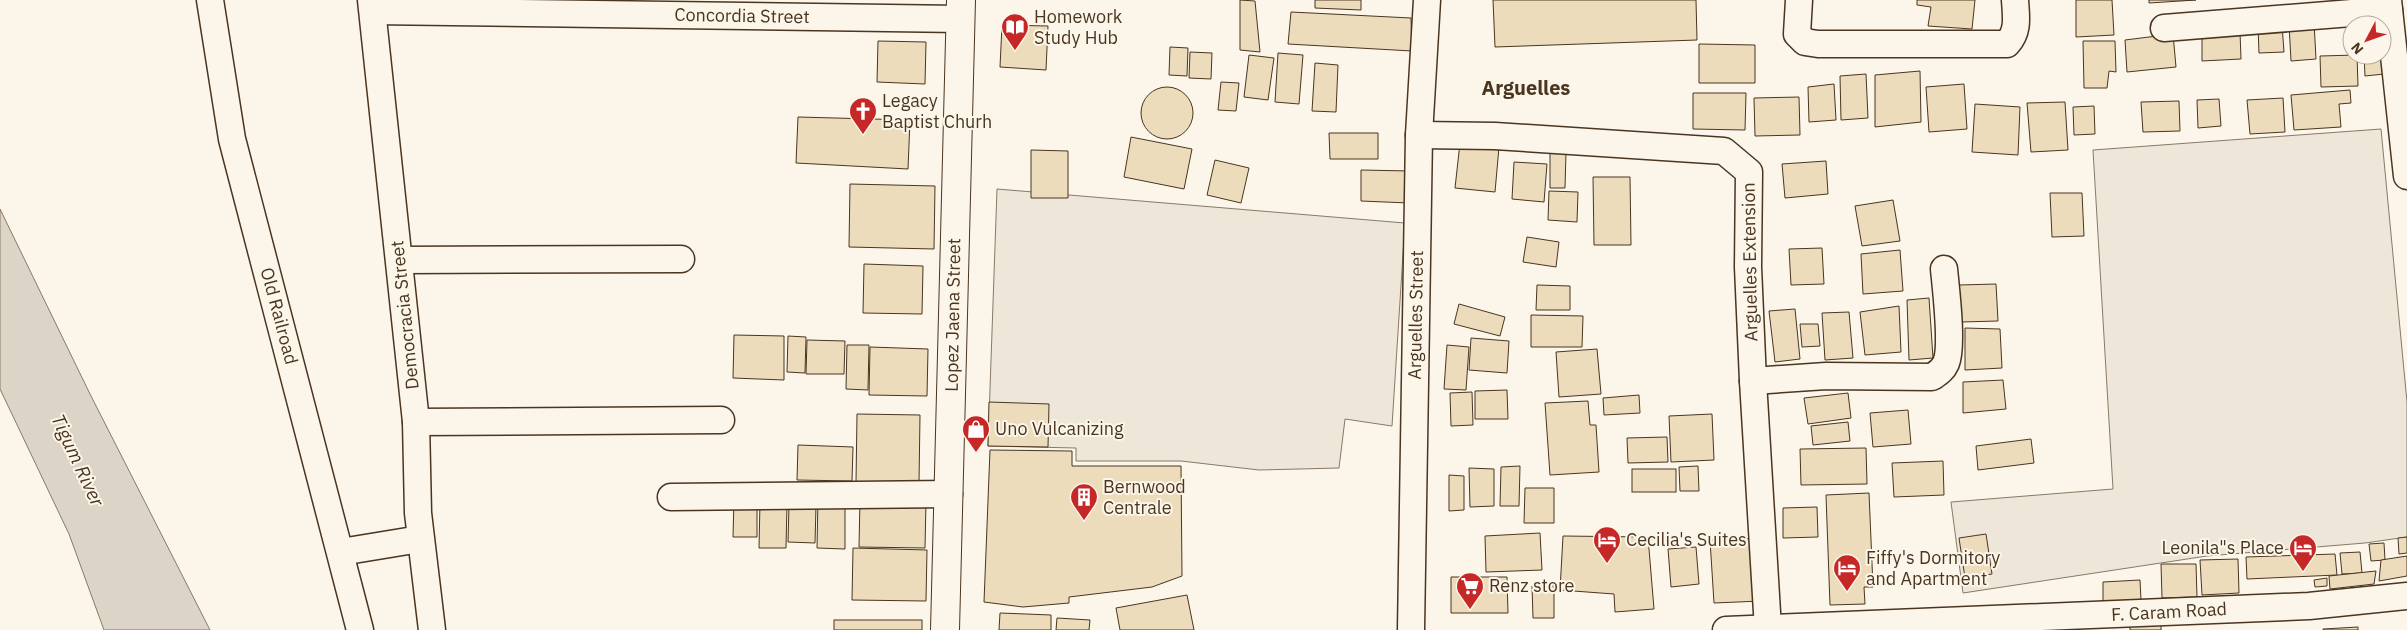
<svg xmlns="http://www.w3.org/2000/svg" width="2407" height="630" font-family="'IBM Plex Sans',sans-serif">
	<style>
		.green { fill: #ede6d9; stroke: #887966 }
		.water { fill: #dcd4c6; stroke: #887966 }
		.building { fill: #ecdcbc; stroke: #4a3520 }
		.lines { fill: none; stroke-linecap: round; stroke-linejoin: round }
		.minor-casing { stroke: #4a3520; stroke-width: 29 }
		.major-casing { stroke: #4a3520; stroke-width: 30 }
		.minor { stroke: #fbf6e9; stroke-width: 26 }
		.major { stroke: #fbf6e9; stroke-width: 28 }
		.labels { text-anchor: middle; stroke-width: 4; stroke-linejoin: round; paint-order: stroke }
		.street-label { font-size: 18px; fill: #4a3520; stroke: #fbf6e9 }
		.poi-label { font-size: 18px; fill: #4a3520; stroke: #fbf6e9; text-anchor: start }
		.water-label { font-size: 19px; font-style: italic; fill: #4a3520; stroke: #fbf6e9 }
		.quarter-label { font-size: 20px; font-weight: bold; fill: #4a3520; stroke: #fbf6e9 }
	</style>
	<rect width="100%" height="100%" fill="#fbf6e9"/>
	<g class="green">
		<polygon points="2381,129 2407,402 2407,537 2365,543 2207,556 1963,593 1951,502 2113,489 2093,150"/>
		<polygon points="997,189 1405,223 1392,426 1345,419 1339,468 1259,470 1181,461 1076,461 1076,448 988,446"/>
	</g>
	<polygon class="water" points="0,209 90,394 210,630 104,630 69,534 0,389"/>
	<g class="building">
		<polygon points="1240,0 1255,1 1260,52 1240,50"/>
		<polygon points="1315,0 1361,0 1361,10 1315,8"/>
		<polygon points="1493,0 1696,0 1697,40 1495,47"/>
		<polygon points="1917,0 1975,0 1972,29 1928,26 1931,7 1917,5"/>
		<polygon points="2076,0 2112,0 2114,35 2076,37"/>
		<polygon points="2149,0 2196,0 2149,3"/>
		<polygon points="1291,12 1411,18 1412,51 1288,44"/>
		<polygon points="2314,22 2316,59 2291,61 2289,24"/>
		<polygon points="1002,25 1048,26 1046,70 1000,67"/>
		<polygon points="2282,25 2284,52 2259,53 2258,26"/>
		<polygon points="2240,32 2241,59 2202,61 2202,33"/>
		<polygon points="2173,34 2176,67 2127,72 2125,40"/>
		<polygon points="878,41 926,42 925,84 877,82"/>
		<polygon points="2083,41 2115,41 2116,72 2109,71 2107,88 2084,88"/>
		<polygon points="1699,44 1755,45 1755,83 1699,83"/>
		<polygon points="1170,47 1188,48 1187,76 1169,75"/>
		<polygon points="1190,52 1212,53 1211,79 1189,78"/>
		<polygon points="1278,53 1303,55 1299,104 1275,102"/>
		<polygon points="1249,55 1274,58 1268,100 1244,97"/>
		<polygon points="2357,55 2358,86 2321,87 2320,56"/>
		<polygon points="2364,55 2382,55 2384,74 2365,76"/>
		<polygon points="1315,63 1338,65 1336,112 1312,111"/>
		<polygon points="1920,71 1921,122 1875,127 1875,75"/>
		<polygon points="1866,74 1868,118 1841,120 1840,76"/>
		<polygon points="1221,82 1239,83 1236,111 1218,110"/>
		<polygon points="1834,84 1836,120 1809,122 1808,87"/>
		<polygon points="1964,84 1967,129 1929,132 1926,87"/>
		<circle cx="1167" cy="113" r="26"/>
		<polygon points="2350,90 2351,103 2339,104 2341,127 2294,130 2291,95"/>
		<polygon points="1693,93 1746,93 1745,130 1693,129"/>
		<polygon points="1799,97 1800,135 1755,136 1754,98"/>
		<polygon points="2283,98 2285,132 2250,134 2247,100"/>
		<polygon points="2219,99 2221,126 2198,128 2197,100"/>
		<polygon points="2179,101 2180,131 2143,132 2141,102"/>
		<polygon points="2065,102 2068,150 2031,152 2027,103"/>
		<polygon points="1975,104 2020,107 2018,155 1972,152"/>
		<polygon points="2094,106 2095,134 2074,135 2073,107"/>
		<polygon points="798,117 910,120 908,169 796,163"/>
		<polygon points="1329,133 1378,133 1378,159 1330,159"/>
		<polygon points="1131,137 1192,149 1184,189 1124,177"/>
		<polygon points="1460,143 1499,147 1495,192 1455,188"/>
		<polygon points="1031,150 1068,151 1068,198 1031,198"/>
		<polygon points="1550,152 1566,152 1565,188 1550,188"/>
		<polygon points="1215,160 1249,168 1241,203 1207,195"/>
		<polygon points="1826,161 1828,194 1785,198 1782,164"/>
		<polygon points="1514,162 1547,164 1544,202 1512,199"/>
		<polygon points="1361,170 1410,171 1409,203 1361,201"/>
		<polygon points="1593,177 1630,177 1631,245 1594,245"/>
		<polygon points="850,184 935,186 934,249 849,247"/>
		<polygon points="1549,191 1578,192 1577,222 1548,220"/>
		<polygon points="2050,193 2082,193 2084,236 2052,237"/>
		<polygon points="1893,200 1900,241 1862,246 1855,206"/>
		<polygon points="1527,237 1559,242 1556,267 1523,262"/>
		<polygon points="1822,248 1824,284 1791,285 1789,249"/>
		<polygon points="1900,250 1903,291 1863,294 1861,254"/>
		<polygon points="864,264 923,266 922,314 863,313"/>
		<polygon points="1996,284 1998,321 1961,322 1959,285"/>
		<polygon points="1537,285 1570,286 1570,310 1536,310"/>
		<polygon points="1929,298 1933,358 1909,360 1907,300"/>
		<polygon points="1459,304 1505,317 1500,336 1454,324"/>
		<polygon points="1899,306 1901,352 1865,355 1860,312"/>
		<polygon points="1795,309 1800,359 1775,362 1769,311"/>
		<polygon points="1849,312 1853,358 1825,360 1822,313"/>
		<polygon points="1531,315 1583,316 1582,347 1531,347"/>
		<polygon points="1800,324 1818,324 1820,346 1802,347"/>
		<polygon points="1965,328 2000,329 2002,368 1965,370"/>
		<polygon points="734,335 784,336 784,380 733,378"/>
		<polygon points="788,336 806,337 805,373 787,372"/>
		<polygon points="1471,338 1509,341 1507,373 1469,370"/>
		<polygon points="807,340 845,341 844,374 806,374"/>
		<polygon points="847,345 869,345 868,390 846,389"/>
		<polygon points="1447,345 1469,347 1466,390 1444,389"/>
		<polygon points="870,347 928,349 927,396 869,395"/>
		<polygon points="1597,349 1601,394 1559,397 1556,352"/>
		<polygon points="2003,380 2006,409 1963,413 1963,382"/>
		<polygon points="1507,390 1508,419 1475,419 1475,391"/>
		<polygon points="1472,392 1473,425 1451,426 1450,393"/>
		<polygon points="1848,393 1851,418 1808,424 1804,398"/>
		<polygon points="1639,395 1640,413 1604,415 1603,398"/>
		<polygon points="1588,401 1590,425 1596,425 1599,472 1550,475 1545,403"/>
		<polygon points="989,402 1049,404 1048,447 988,446"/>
		<polygon points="1908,410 1911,444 1873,447 1870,413"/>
		<polygon points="857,414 920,415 919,483 856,482"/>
		<polygon points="1712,414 1714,460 1671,462 1669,416"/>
		<polygon points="1848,422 1850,441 1813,445 1811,426"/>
		<polygon points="1667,437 1668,462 1628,463 1627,438"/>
		<polygon points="2031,439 2034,463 1978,470 1976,446"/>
		<polygon points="798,445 853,447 852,481 797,480"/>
		<polygon points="1866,448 1867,484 1801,485 1800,449"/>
		<polygon points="990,450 1072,451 1072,466 1181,466 1182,576 1152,587 1069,597 1069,603 1023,607 984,602"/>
		<polygon points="1943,461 1944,495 1894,497 1892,463"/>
		<polygon points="1520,466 1519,506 1500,506 1501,467"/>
		<polygon points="1698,466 1699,491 1680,491 1679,467"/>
		<polygon points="1469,468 1494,469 1494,506 1470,507"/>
		<rect x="1632" y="469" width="44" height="23"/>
		<polygon points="1449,475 1464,476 1464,510 1449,511"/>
		<polygon points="1525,488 1554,488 1554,523 1524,523"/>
		<polygon points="1869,493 1873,587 1864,587 1865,604 1830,605 1826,495"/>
		<polygon points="818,498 845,499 845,549 817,548"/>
		<polygon points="734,499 757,500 757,537 733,537"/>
		<polygon points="860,500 926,502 925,548 859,547"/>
		<polygon points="760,502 787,503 786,548 759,548"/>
		<polygon points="789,505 816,506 815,543 788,542"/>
		<polygon points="1817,507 1818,537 1783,538 1783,508"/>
		<polygon points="1540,533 1542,570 1486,572 1485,536"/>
		<polygon points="1986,534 1992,574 1965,578 1959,538"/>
		<polygon points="1563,536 1648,537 1654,609 1615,612 1614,594 1560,590"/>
		<polygon points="2407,537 2407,553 2399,554 2398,538"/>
		<polygon points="1757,538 1761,601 1714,603 1710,540"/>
		<polygon points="2384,543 2385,560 2371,561 2369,544"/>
		<polygon points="1696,547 1699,584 1671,587 1668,549"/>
		<polygon points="853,548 927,550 926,601 852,600"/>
		<polygon points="2360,552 2362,573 2342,574 2340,553"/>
		<polygon points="2335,554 2337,575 2247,579 2246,557"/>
		<polygon points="2407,556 2407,576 2379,581 2381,560"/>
		<polygon points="2238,559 2239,593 2202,595 2200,560"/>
		<polygon points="2161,564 2196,564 2197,597 2162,598"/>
		<polygon points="2376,571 2374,584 2330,589 2329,576"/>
		<polygon points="1451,577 1507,577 1508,613 1451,613"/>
		<polygon points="2327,578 2327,586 2315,587 2314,580"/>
		<polygon points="2140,580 2141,600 2103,602 2103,582"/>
		<polygon points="1532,586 1554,586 1554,618 1533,618"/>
		<polygon points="1187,595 1194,630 1120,630 1116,608"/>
		<polygon points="1000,613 1051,615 1051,630 999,630"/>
		<polygon points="1057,618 1090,620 1089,630 1056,630"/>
		<rect x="834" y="620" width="88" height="10"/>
		<polygon points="2161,624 2161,630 2130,630 2130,625"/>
		<polygon points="2358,627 2358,630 2323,630 2323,629"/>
	</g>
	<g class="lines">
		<g class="minor-casing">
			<g id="minor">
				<polyline points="210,0 232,139 360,630"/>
				<polyline points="371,0 416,422 418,513 432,630"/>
				<path d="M1799,0L1797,34L1805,42L1818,44H2007C2019,31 2016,17 2015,0"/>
				<polyline points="2388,0 2407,176"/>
				<polyline points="373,11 960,19"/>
				<polyline points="2164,28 2389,10"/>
				<polyline points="1419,135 1495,136 1724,151 1749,172 1748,267 1753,381 1768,629"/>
				<polyline points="400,260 681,259"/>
				<path d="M1753,381L1826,376L1932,377C1938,373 1943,370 1946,363C1953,346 1946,290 1944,269"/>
				<polyline points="416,422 721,420"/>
				<polyline points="671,497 949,494"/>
				<polyline points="341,552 420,539"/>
				<polyline points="1411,630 1419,135 1427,0"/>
				<polyline points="1726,630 2309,606 2407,596"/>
			</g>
		</g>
		<g class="major-casing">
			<polyline id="major" points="945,630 961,0"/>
		</g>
		<use href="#minor" class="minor"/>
		<use href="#major" class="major"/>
	</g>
	<defs>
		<g id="library-pin" transform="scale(1.4375)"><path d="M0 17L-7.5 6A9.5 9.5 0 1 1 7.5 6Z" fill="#c62828" stroke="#fbf6e9"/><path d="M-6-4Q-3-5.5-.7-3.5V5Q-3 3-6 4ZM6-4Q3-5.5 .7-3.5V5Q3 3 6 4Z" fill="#fff"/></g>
		<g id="church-pin" transform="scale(1.4375)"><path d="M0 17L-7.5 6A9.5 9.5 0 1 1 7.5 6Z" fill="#c62828" stroke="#fbf6e9"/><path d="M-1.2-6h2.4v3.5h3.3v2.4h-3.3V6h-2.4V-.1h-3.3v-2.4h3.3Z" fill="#fff"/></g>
		<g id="shop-pin" transform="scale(1.4375)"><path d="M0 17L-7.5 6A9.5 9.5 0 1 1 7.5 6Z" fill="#c62828" stroke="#fbf6e9"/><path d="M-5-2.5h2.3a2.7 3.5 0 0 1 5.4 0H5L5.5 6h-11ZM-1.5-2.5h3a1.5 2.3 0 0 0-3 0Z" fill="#fff"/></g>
		<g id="building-pin" transform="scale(1.4375)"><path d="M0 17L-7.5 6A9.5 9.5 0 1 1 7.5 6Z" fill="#c62828" stroke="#fbf6e9"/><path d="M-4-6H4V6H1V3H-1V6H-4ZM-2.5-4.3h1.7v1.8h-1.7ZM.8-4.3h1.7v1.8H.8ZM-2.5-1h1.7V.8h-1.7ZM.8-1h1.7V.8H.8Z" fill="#fff"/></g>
		<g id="hotel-pin" transform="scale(1.4375)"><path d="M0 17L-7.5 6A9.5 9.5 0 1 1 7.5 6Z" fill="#c62828" stroke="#fbf6e9"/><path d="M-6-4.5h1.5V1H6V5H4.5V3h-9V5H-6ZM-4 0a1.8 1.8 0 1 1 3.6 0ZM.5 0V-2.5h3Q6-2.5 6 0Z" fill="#fff"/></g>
		<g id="supermarket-pin" transform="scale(1.4375)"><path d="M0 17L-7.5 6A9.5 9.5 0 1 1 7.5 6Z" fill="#c62828" stroke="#fbf6e9"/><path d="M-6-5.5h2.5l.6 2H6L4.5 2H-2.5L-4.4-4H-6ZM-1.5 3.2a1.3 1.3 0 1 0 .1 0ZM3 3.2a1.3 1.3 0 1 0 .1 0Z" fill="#fff"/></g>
	</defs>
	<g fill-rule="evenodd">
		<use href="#library-pin" x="1015" y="27"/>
		<use href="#church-pin" x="863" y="111"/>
		<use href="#shop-pin" x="976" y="429"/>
		<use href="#building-pin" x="1084" y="497"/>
		<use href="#hotel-pin" x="1607" y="540"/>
		<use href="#hotel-pin" x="2303" y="548"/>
		<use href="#hotel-pin" x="1847" y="568"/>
		<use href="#supermarket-pin" x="1470" y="586"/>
	</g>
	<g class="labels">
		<g class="street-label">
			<text transform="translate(742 16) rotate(1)" y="6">Concordia Street</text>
			<text transform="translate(1750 262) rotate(-91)" y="6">Arguelles Extension</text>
			<text transform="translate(405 315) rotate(-96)" y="6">Democracia Street</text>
			<text transform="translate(953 315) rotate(-89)" y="6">Lopez Jaena Street</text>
			<text transform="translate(1416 315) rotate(-89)" y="6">Arguelles Street</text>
			<text transform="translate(279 316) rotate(75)" y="6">Old Railroad</text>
			<text transform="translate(2169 612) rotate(-3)" y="6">F. Caram Road</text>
		</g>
		<g class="poi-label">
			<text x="1034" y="23">Homework<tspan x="1034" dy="21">Study Hub</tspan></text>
			<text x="882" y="107">Legacy<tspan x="882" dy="21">Baptist Churh</tspan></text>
			<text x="995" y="435">Uno Vulcanizing</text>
			<text x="1103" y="493">Bernwood<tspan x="1103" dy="21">Centrale</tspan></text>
			<text x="1626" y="546">Cecilia's Suites</text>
			<text x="2284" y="554" text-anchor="end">Leonila"s Place</text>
			<text x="1866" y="564">Fiffy's Dormitory<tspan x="1866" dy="21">and Apartment</tspan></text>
			<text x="1489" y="592">Renz store</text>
		</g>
		<g class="water-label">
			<text transform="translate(78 460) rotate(65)" y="7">Tigum River</text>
		</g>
		<g class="quarter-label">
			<text x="1526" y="95">Arguelles</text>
		</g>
	</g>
	<g transform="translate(2367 40) rotate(229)"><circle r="24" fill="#fbf6e9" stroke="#b4a999"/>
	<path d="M0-4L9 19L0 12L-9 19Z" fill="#c62828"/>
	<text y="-8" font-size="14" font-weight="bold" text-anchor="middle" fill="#4a3520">N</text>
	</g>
</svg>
